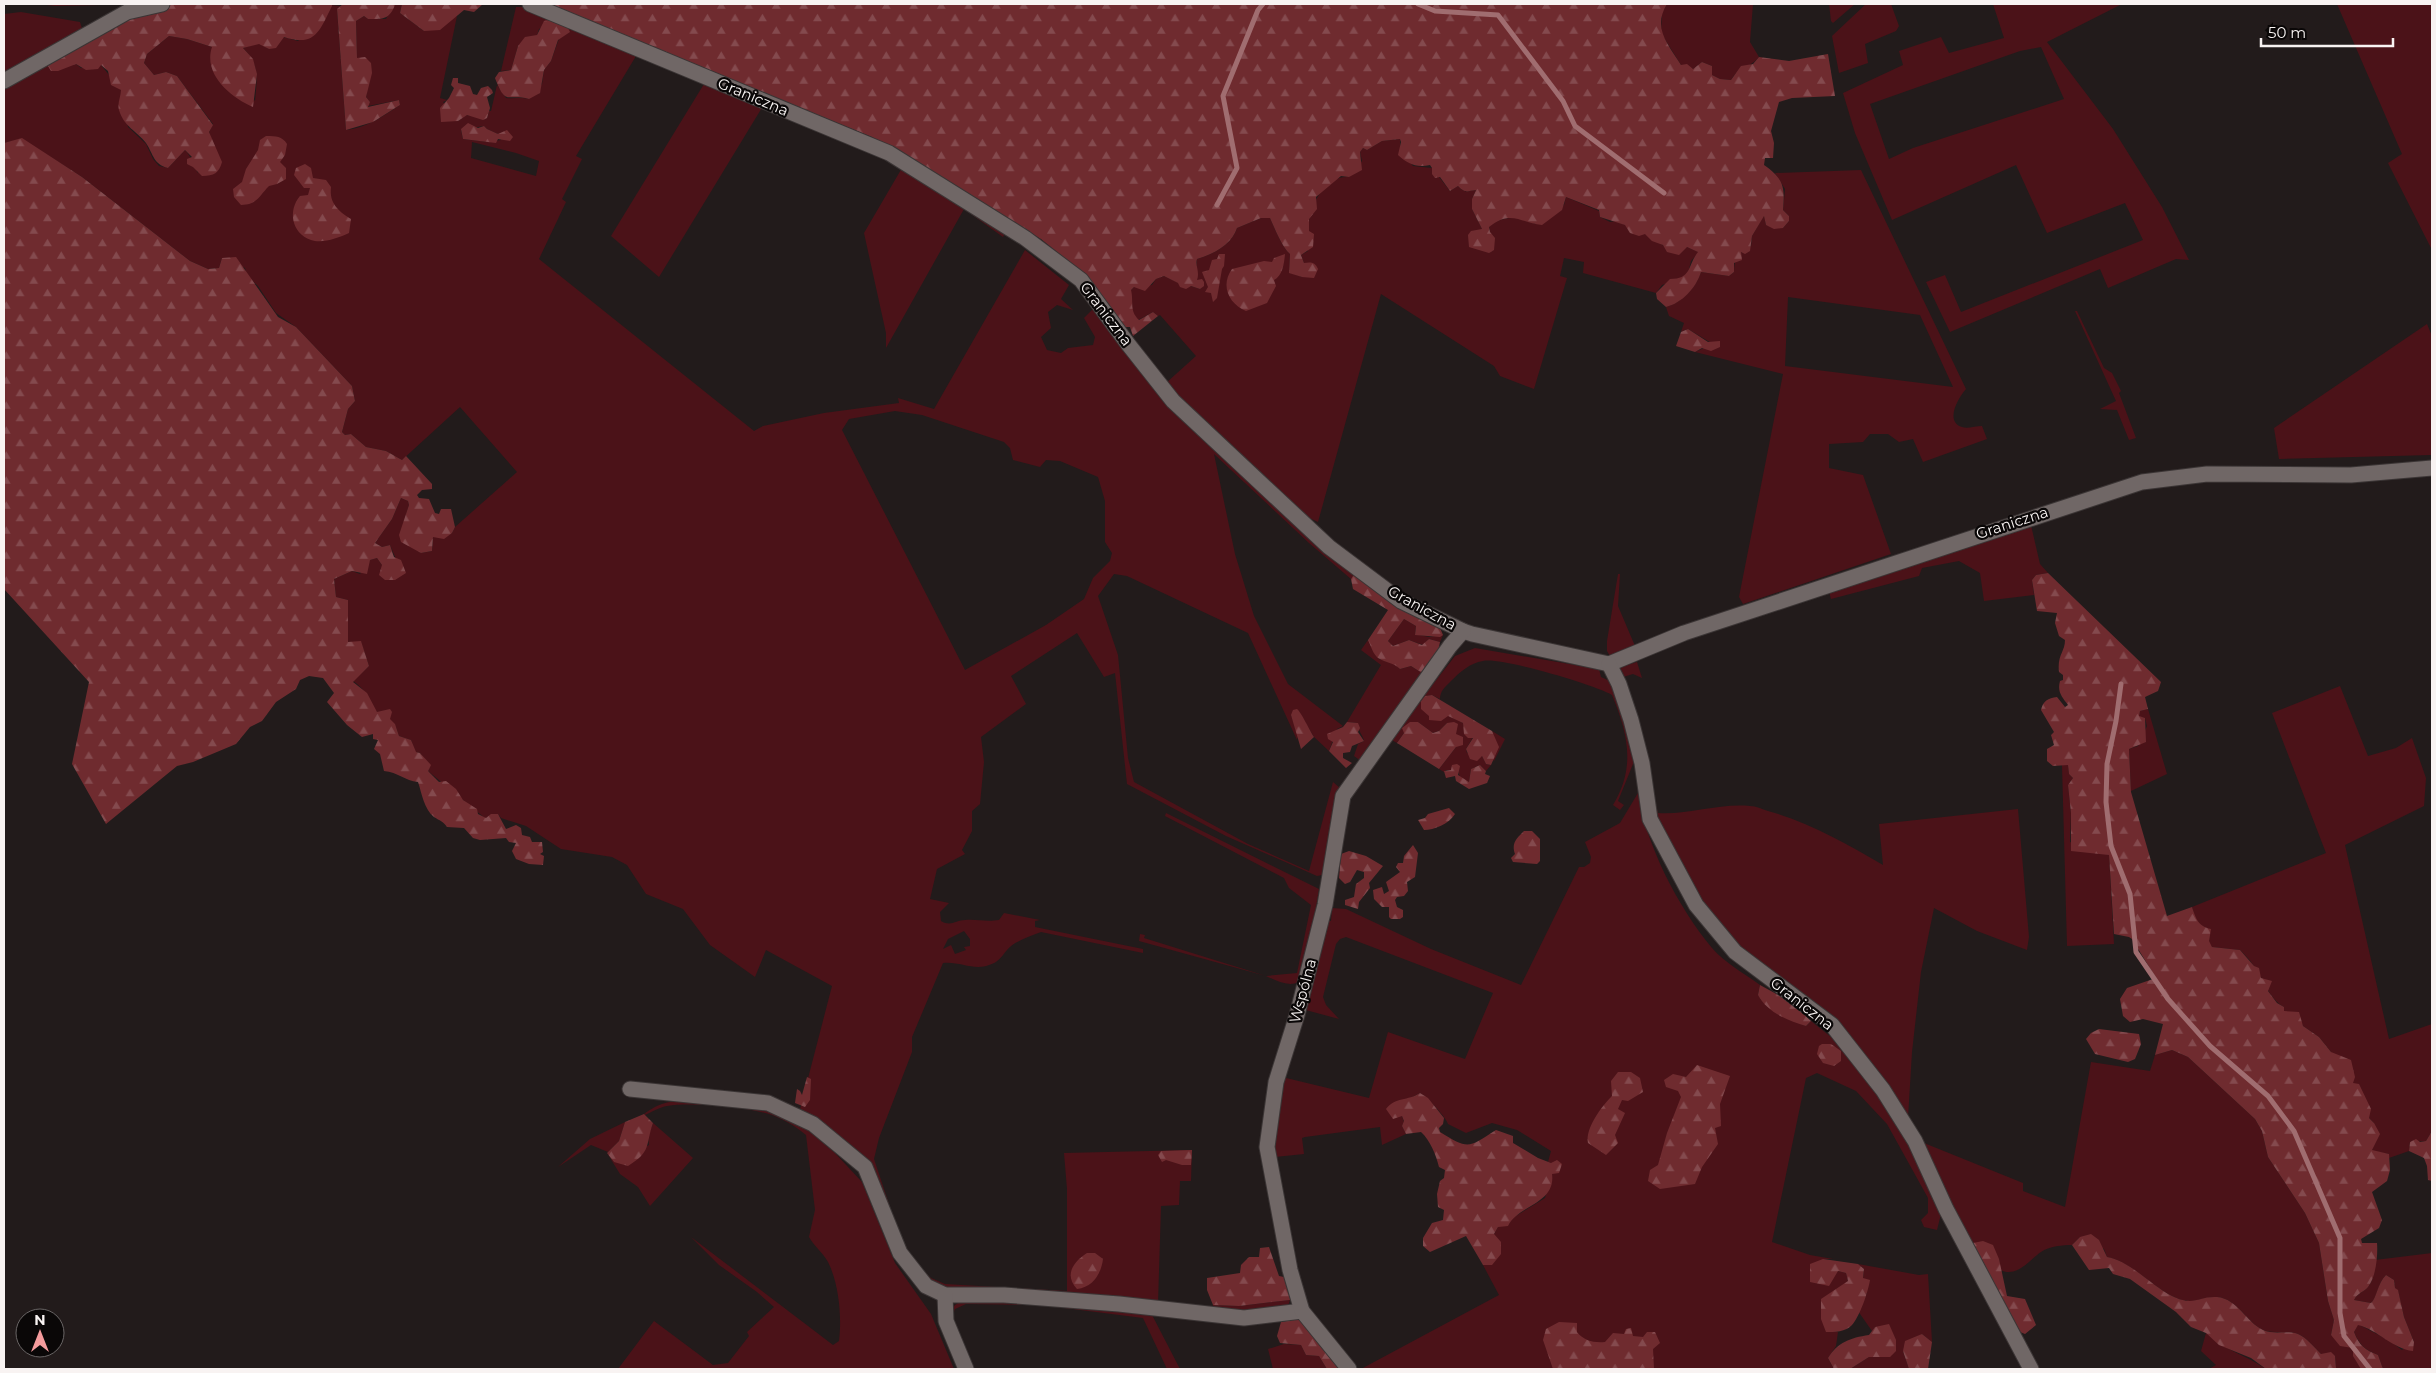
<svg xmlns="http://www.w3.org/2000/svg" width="2436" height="1373" font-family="Montserrat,sans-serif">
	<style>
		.grass { fill: #4b1218; fill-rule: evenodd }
		.forest { fill: url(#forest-firs) }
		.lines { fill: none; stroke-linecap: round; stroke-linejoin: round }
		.stream { stroke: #a06d70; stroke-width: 5 }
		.minor-casing { stroke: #3b3535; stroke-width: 17 }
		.minor { stroke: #706766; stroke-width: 15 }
		.labels { text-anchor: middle; stroke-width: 4.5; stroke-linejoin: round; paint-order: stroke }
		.street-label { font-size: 15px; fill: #f8f3f2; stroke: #0a0707 }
	</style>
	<defs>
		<pattern id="forest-firs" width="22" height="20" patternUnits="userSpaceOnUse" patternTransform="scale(1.25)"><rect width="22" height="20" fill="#6f2b2f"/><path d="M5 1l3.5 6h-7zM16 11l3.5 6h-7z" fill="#844a4e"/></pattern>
	</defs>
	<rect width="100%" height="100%" fill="#221b1b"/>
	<g class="grass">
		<polygon points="37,4 146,4 56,6"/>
		<path d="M394,4H402L400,13L424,31L457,16L440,98L447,100L443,102L458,121L466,115L487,118L489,111H491L497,85L506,98C515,99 521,97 529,99L542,84L544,70L551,61L565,22L639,51L576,156L582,159L562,199L566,202L539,259L754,431L763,426L824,413L899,403L898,398L934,409L1025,250L1069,285L1061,299L1073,310L1057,305L1048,312L1051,328L1041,337L1047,350L1061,353L1068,348L1093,345L1095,337L1084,318L1092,310L1100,312L1122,346L1354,574L1351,579L1309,543L1214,454L1235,554L1254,616L1288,684L1343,726L1337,729L1329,751L1314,737L1303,719L1291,715L1298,735L1297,740L1248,633L1127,576L1114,574L1098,596L1118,655L1128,758L1134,782L1248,844L1309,871L1333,782L1340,788L1322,875L1317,876L1226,836L1127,784L1115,673L1104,677L1077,633L1011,676L1026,704L981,737L984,762L980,804L972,811V831L962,850L965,854L937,869L930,899L949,903L940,912L941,921C951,927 956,920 965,920C978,919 985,922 999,920L1004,913L1040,920L1035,921V927L1143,949V953L1041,932C1030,936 1015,941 1007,950C1001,957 999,962 989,965C974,971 959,961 943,963L912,1037V1052L879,1138L874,1159L902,1243L916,1265L931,1278L945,1284L1067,1291V1189L1064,1153L1192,1150L1191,1181H1180L1179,1205L1161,1206L1158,1304L948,1289L930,1282L906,1256L877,1186L799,1113L832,986L766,950L755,977L710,945L683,909L646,894L627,865L612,857L561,849L526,826L501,818L498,814L486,819L428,771L430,765L420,753L415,752L411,740L399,736C394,718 390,723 378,713C367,704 371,693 353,681L369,666L361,642H348V600L336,597L334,579L352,571L360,574L370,560L377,558L382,565L396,559L390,545L382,547L375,543L392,519L401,498L408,501L409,505L400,535L421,553L432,551L433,537L452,533L455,527L517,472L460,407L402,460L386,451L366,447L351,434L345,435L342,432L348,409L355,401L352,386L296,327L276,313L258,286L247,276L245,268L222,258L219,268L208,269L190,261L82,177L22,139L4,143V87L50,61L76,64L81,68L101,65L121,90L128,127L146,144L153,159L159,166L168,168L185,150C192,157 193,165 198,173L212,143L209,132L213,124L177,76L166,72L154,75L144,63L147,54L169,36L187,39L212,47L255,101C257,78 260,65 243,48L259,43L269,49L283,37L298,41L332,5L341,6L337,10L346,130C367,128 383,116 400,105L399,100L368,106L370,102L366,97L367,90L357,58L356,21L364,16L368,19H386ZM484,126L487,129L498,134L501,140L489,142L463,139L461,130ZM472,142L516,153L539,161L536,176L471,158ZM895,411L922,415L1004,442L1010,448L1013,460L1040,467L1046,460L1060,461L1098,477L1105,501V542L1112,553L1110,561L1093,578L1084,599L1046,625L965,670L842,430L849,419ZM964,931L970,939V946L964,947L966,950L955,954L951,945L943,949L948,939Z"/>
		<path d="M1667,4H1753L1750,42L1759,57C1749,69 1740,65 1731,80L1720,79L1712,75V66L1702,62L1693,69L1681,65L1661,33L1662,12Z"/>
		<polygon points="1829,4 1855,4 1833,23 1831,21"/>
		<polygon points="1866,4 1891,4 1899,26 1896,31 1865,44 1868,63 1839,73 1832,36"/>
		<path d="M1993,4H2122L2047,42L2113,129L2162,207L2189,260L2176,259L2108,288L2100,269L1950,332L1926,282L1945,275L1961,312L2143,240L2125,203L2047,233L2016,165L1892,220L1855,133L1843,93L1903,65L1899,51L1941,37L1949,53L2004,38ZM2041,47L2064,99L1913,148L1889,159L1870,104L2020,51Z"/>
		<polygon points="2337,4 2432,4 2432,250 2388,163 2402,154"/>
		<polygon points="516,7 528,7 557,20 539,29 537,35 518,46 511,70 501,71"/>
		<polygon points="21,12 80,22 83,32 4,75 4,14"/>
		<polygon points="704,84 763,106 659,277 611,236"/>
		<path d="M1400,139V150L1413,166L1432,168L1450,191L1458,186C1466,194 1467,191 1476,190L1472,199V209L1482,229L1490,232L1489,226C1503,216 1520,215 1535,224L1564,205L1566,197L1599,211L1600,217L1610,222L1616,221L1649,235L1664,246L1687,247L1699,252L1691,261L1688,273L1680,279L1662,285L1656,293L1583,273L1584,262L1564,258L1560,276L1567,278L1534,389L1500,376L1494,366L1381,294L1318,522L1305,516L1198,418L1166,383L1196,356L1160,315L1158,316L1153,312L1138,320L1131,311V290L1134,287L1152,285L1156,279L1164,276L1179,283L1181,287L1191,286L1200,289L1203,286L1196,280L1197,259C1214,254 1232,244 1237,228L1261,218H1270C1275,229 1282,247 1290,254L1289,272L1302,277L1304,263L1301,255L1308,251C1308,241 1307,229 1309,219C1313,200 1327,175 1349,177L1362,161L1360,152L1363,148L1367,150L1382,141Z"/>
		<polygon points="902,168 1006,231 1003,237 964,209 886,348 886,333 864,233"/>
		<path d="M1861,170L1966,389C1959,397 1944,421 1962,427C1967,429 1976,426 1982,426L1987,439L1923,462L1913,439L1899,442L1888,434H1870L1863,442L1829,444V468L1863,475L1891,554L1743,604L1739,597L1783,374L1695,352L1713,344L1688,329L1681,332L1684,323L1669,316L1666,307C1681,303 1696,287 1701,272L1729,276L1734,272C1734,258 1739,252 1751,246L1752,236L1764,215L1766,225L1783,228L1789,221V216L1783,210L1785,189L1775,173ZM1788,297L1920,315L1953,387L1785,366Z"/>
		<polygon points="2075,311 2077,311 2104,368 2112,373 2121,391 2119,393 2136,438 2129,440 2117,410 2100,409 2116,401"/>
		<polygon points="2427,324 2432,336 2432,455 2279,459 2274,428"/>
		<polygon points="2030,521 2040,564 2048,573 2036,575 2032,580 2034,595 1984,601 1980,573 1959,561 1922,568 1919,576 1831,599 1828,588"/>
		<polygon points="1618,574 1620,574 1618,606 1635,646 1610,656 1607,651 1607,641"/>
		<polygon points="1404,619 1416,626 1415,634 1429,637 1443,635 1440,642 1429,639 1423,645 1409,640 1393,646 1388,641"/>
		<path d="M1368,640L1379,659L1395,664L1400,669L1411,666L1422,673L1361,761L1354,756L1358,744L1364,741C1363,735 1358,732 1358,723L1347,722L1381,665L1361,650Z"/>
		<path d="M1475,648L1599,669L1601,677L1612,682L1635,759L1618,801L1624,805L1620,810L1613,805C1636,767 1628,734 1612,695C1595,685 1501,657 1483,661C1470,663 1460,672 1451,681C1445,687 1440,691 1440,699L1432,695L1425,696L1421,701L1463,723L1465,732L1473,737L1466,749L1467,753L1482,756L1486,764L1491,765L1486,771L1480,765L1471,769L1469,782L1460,777L1458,771L1446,770L1444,772L1439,769L1456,747V734L1447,723L1439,731L1433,733L1418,722L1404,733L1397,743L1390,739L1455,656Z"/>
		<path d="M1637,662L1642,678L1633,674L1623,677L1658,813C1689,815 1719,803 1750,806C1756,806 1762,809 1768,811C1809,822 1847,844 1883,865L1879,824L2018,809L2029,937L2027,950L1977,931L1934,908L1921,972L1912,1052L1908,1118L1924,1143L2023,1183V1191L2065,1207L2091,1062L2150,1071L2155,1055L2172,1050L2188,1057L2255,1119L2262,1131L2268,1157L2305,1213L2319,1243L2328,1301L2334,1320L2331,1335L2353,1348L2361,1369L2336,1368L2335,1356L2321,1354C2314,1347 2307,1338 2298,1334C2288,1330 2274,1334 2263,1330C2246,1322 2238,1299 2217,1297C2198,1297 2194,1307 2172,1296C2153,1287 2128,1260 2107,1257L2104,1249L2080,1237L2072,1245C2063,1245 2049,1246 2041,1252C2029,1260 2018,1278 2000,1270L1999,1259L1968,1244L1938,1182L1833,1024L1738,952L1698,904L1658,826L1620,675V667Z"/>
		<path d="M2340,686L2368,756L2396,748L2412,738L2426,778L2424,806L2345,845L2389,1039L2432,1024V1131L2426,1141L2410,1142L2409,1151L2389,1158V1154L2372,1151L2374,1123L2369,1118L2353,1083L2331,1052L2319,1037L2303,1026L2300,1019L2284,1011V1007C2268,998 2264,979 2253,965C2250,960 2245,955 2240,950L2212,947L2196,922L2192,907L2326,853L2272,713Z"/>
		<polygon points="2148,709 2167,774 2131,791 2129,749 2138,746 2147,726 2145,718 2138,717 2140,711"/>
		<polygon points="1492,731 1505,739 1494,761 1492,758 1497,750"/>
		<polygon points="2062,765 2068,765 2069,774 2073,778 2068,785 2071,813 2070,842 2109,855 2114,944 2067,946"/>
		<path d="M1638,793C1646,845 1678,907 1712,948C1724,962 1745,974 1760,985L1758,995C1769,1012 1787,1018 1806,1026L1811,1021L1831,1037L1863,1075L1901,1128L1941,1214L1937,1230L1924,1227L1921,1220L1928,1213V1198L1887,1124L1856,1091L1817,1073L1806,1078L1772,1242L1810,1255L1833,1259H1823L1838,1271L1846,1273L1848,1281L1826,1332H1838L1836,1346L1828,1358L1834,1369H1361L1499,1295L1483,1265H1492L1494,1234L1498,1227L1545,1198L1552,1174L1551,1163L1548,1162L1551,1151L1517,1130L1492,1123L1466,1133L1448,1124C1446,1117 1427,1097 1420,1093L1405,1101L1402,1116L1404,1122L1402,1126L1406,1134L1382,1145L1380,1127L1305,1137L1302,1138L1304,1154L1275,1157L1273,1132L1282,1077L1369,1098L1388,1032L1465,1059L1493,993L1346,937L1340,939L1336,944L1323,997L1326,1005L1339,1019L1302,1009L1326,920L1331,921L1332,908L1346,909L1431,949L1521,985L1579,867H1584L1590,863L1591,857L1585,842L1620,823Z"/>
		<path d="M1166,813L1319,889L1311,939L1299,982C1288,987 1277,981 1266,976L1139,941L1140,934L1145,935L1144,938L1266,976L1297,973L1311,905L1289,888L1284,878L1165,816Z"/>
		<path d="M688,1100L763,1109L797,1121L834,1152L862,1182L895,1263L931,1314L954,1369H618L654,1321L713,1365L728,1363L749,1336L747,1332L774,1307L757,1292L719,1265L691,1237L833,1345L839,1341C842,1317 839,1284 828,1262C823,1253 814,1246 809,1237L815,1210L806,1135C795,1126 785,1120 772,1115C748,1107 692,1102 667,1106C660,1107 652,1112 645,1115L644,1114C659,1103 669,1101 688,1100Z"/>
		<polygon points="625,1122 619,1141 608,1152 591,1145 558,1167 590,1139"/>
		<polygon points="653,1123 693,1158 650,1206 638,1187 620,1174 607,1153 614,1162 649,1145 648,1137"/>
		<path d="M2432,1253V1369H2383L2378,1355C2365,1350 2359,1344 2354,1332L2358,1324L2390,1341L2402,1350L2414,1342L2404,1317L2398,1291L2395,1288L2394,1280L2386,1275C2377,1284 2378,1297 2371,1303L2354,1300C2357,1294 2361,1293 2366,1289C2374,1282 2374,1270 2375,1260Z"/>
		<polygon points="1858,1264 1919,1275 1928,1274 1932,1342 1922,1334 1903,1351 1909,1369 1850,1369 1869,1357 1878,1357 1875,1327 1872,1331 1858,1311 1867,1293 1863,1278 1864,1269"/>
		<path d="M982,1299L1151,1313L1180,1369H1167L1143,1318L1041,1305L966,1304L955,1309L952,1317L949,1313C956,1299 968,1300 982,1299Z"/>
		<polygon points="1290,1300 1288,1306 1261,1311 1212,1309 1213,1305 1239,1306"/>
		<path d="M2206,1333C2224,1350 2246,1355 2266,1369H2209L2216,1365L2201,1351Z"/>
		<polygon points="1284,1344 1301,1345 1306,1355 1319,1356 1327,1369 1273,1369 1268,1349"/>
	</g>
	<g class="forest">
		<path d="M146,4H332V6C319,32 315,47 284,37L276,48L269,49L259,44L243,48L253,59L257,74L253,107C230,97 203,74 212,47L187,39L169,36L147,54L144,63L154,75L166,72L177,76L213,125L209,132L222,162C219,173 214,176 202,176L193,167L187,164V159L192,157L185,150L168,168C153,164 154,155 146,143C137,131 124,127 119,110C117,104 121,96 121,90L111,85L108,71L101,65L98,69L86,70L76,64L58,71H51L48,66L50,61Z"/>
		<path d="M343,4L395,5C389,20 383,19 368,19L364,16L356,21L357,58L365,57L371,63L372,73L366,97L370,102L368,107L399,100L400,105L373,122L346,130L337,9Z"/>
		<polygon points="402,4 483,4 474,12 464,10 440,30 424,31 400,13"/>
		<path d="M544,4H1667C1652,28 1668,44 1681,65L1687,64L1693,69L1702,62L1712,66V75L1720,79L1731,80L1741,66L1753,64L1759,57L1789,61L1828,54L1835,96L1792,98L1779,102L1771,131L1774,143L1773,158H1765L1764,165C1784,179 1785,187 1783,210L1789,216V221L1783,228L1774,229L1766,225L1764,216L1752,236L1750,251L1745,254L1741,252L1742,260L1734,263V272L1729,276L1701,272C1696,288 1682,303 1666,307L1657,299L1656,293L1670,279C1692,279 1687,266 1698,252L1687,247L1679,255L1667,252L1663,245L1652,241L1645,234L1639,236L1630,233L1625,225L1600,217L1599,210L1566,197L1562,210L1542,225C1521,223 1511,209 1489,227L1490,232L1495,238L1494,250L1489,253L1469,247L1468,235L1471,231L1482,229L1472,209V199L1476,190C1467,191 1466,194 1458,186L1450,191L1440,177L1435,178L1432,174V168L1430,165C1416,168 1408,164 1398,155L1401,142L1400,139L1382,141L1367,150L1363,148L1360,152L1362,170L1349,177L1341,176L1316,197L1317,209L1309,219V231L1314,234L1313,247L1301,255L1304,263C1311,262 1315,262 1318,269L1314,278L1302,277L1289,273L1290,254C1282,247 1275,229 1270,218H1261L1237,228C1232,244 1214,254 1197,259C1195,266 1200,272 1197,280L1202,279L1204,282V286L1200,289L1191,286L1186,289L1180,287L1178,283L1164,276L1156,279L1145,291L1134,287L1131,290C1134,303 1129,310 1139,320L1153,312L1158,316L1133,336L1130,327H1124L1111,315L1107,303L1091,283L1072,264L1041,239L872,137Z"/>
		<path d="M553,19L565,22L570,32L558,40L551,61L544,70L540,93L529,99C507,93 506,107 495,78L499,72L511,70L518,46L525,37L537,35L544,21Z"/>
		<polygon points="453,78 458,78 458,83 470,86 473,94 477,95 481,88 488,86 492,90 493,93 487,97 490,108 487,118 483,120 467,115 458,121 441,122 440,108 449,98 454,88 451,85"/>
		<polygon points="468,123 478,128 484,126 487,129 498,134 507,130 513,137 510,141 498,139 496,143 463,139 461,129"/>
		<path d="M266,136C276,136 282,136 287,144L285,155L280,162L286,168V179L277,184L269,186C259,196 257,205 241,205L234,197L233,189L242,182L246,169L258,150L260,140Z"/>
		<path d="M22,138L82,177L190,261L208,269L219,268L222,258L236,257L278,317L296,327L352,386L355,401L348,409L342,432L345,435L351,434L366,447L386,451L402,460L406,456L432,484V489L422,490L417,495L419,498L429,499L435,513L439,514L441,509H451L455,527L452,533L444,539L433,537L432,551L421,553L401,542L399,535L409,505L408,501L401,498L392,519L375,543L382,547L390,545L394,557L401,560L406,573L395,580H385L379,575L382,565L377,558L370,560L367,574L352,571L334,579L336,597L348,600V642L361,641L369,666L353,682L367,693L377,712L390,709L392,712L390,719L395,724L399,736L411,740L416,752L420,753L431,765L428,771L439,782L446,781L456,789L463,800L477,809L478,814L486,818L491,814H498L506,829L516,825L521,828L522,835L530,837L532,842H542L543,852L540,854L544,856L543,865L529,864L516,859L512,851L516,843L509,842L506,838L480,840L473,838L464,828L447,827C443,821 440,821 434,817C424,809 422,794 418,782C405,781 398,772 384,771L380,754L374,749L378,740L373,739V734L362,737L347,725L327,702L334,693L323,678L309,676L300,680L296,689L276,702L262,721L250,727L236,744L193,762L177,766L106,824L72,764L89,682L4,589V143Z"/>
		<path d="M305,164L311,168L313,178L326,180L331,187C329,203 338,211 351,219L349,233C338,238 322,244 311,240C291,233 288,210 300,196L308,195L310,188H304L294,175L296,168Z"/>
		<polygon points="1219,254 1225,254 1224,266 1222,269 1217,298 1213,302 1211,293 1205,292 1208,287 1202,272 1209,270 1212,260 1217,259"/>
		<path d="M1285,254C1284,265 1282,276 1274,280L1276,286L1267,303L1246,311C1229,304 1220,286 1232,269L1264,261L1272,262L1274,258Z"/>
		<polygon points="1688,329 1708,342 1720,341 1720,347 1711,351 1702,348 1695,352 1676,346 1681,332"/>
		<path d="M2048,573L2161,682L2158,691L2145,697L2148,709L2140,711L2139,716L2145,718L2146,742L2129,749L2131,792L2167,916L2192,907C2196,919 2198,926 2211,929L2209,941L2212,947L2240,950L2254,966L2259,968L2261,978L2272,981L2268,991L2277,1003L2284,1007V1011L2299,1012L2303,1026L2319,1037L2331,1052L2351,1060L2355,1077L2353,1083L2359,1084L2371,1109L2369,1118L2374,1123L2380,1134L2372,1150L2389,1154L2390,1170L2387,1181L2372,1192L2382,1220L2379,1228L2361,1239L2362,1243H2377C2378,1255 2376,1277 2368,1287C2364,1292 2357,1293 2354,1300L2371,1303C2377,1298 2377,1284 2386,1275L2394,1280L2395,1288L2398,1290L2404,1317L2414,1342L2413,1351C2393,1349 2378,1330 2358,1325L2354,1332C2359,1345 2365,1350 2378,1355L2383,1369H2361L2353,1356V1348L2340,1346L2331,1335L2334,1320L2328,1301L2319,1243L2305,1213L2268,1157L2262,1131L2255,1119L2188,1057L2172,1050L2155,1055L2163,1024L2143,1019L2130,1022L2123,1016L2120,999L2127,988L2156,978L2132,939L2129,937L2114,934L2109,855L2071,851V813L2068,785L2073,778L2069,774L2068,765L2053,766L2047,761V749L2054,745L2051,735L2054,732L2041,710C2043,701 2048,698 2057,697L2065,707L2068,705C2062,697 2057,692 2060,681L2063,680V675L2059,672C2057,655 2065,652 2065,640L2059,636L2055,623L2057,613L2037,611L2032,580L2036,575Z"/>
		<path d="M1354,574L1437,621L1443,635L1440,637L1415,635L1416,626L1404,619L1388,641L1393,646L1409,640L1422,645L1429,639L1440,642L1437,656L1422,673L1411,666L1400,669C1393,662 1385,663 1378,658C1373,654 1371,646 1368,640L1388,610L1353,589L1351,579Z"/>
		<polygon points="1432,695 1492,731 1499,747 1491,765 1486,764 1482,756 1477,761 1470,759 1466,749 1473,738 1468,738 1464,734 1463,723 1448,716 1441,721 1429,720 1429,716 1421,709 1421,701 1425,696"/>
		<path d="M1297,709C1301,712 1310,731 1314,737L1301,749L1291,715L1293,710Z"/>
		<polygon points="1347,722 1358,723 1360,728 1358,732 1364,741 1352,746 1350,752 1343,753 1343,758 1352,763 1346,768 1329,751 1333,742 1328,739 1327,734 1343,727"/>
		<polygon points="1410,722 1418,722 1433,733 1439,731 1447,723 1454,722 1458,724 1456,734 1463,737 1463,745 1456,747 1439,769 1397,743 1404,733 1402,728"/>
		<polygon points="1457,764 1460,766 1458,775 1469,782 1471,769 1480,765 1486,771 1485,774 1490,776 1487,783 1469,789 1456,781 1455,776 1446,778 1444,771 1451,770 1452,765"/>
		<path d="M1449,808L1455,814C1449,824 1434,830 1424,830L1418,820L1425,818L1428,814Z"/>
		<path d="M1524,831H1532L1540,839V861L1537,864L1513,862L1511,858L1515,854C1511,843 1517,838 1524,831Z"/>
		<polygon points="1413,845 1418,853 1415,877 1407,882 1408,891 1404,896 1397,897 1395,900 1397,907 1403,910 1403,917 1400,919 1391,919 1389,917 1389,907 1382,907 1374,899 1373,890 1382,887 1384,894 1389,891 1386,882 1400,872 1396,867 1398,863 1403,863 1404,856"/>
		<polygon points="1349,851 1366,856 1383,866 1369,883 1370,888 1359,902 1358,909 1345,905 1345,900 1354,897 1356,884 1364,878 1364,872 1357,870 1350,882 1345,884 1339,878 1341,854"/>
		<path d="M1760,985L1789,1001L1811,1021L1806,1026C1788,1021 1767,1012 1758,995Z"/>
		<polygon points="2099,1029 2139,1034 2141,1044 2135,1059 2128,1062 2095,1054 2086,1039 2091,1033"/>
		<polygon points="1822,1044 1831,1044 1841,1051 1841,1061 1834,1066 1823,1063 1817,1054 1819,1046"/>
		<polygon points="1697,1065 1730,1076 1720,1104 1721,1126 1715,1128 1718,1144 1702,1167 1695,1184 1660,1189 1648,1181 1650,1170 1658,1165 1667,1133 1681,1097 1678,1091 1666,1087 1664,1080 1673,1074 1686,1077"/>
		<path d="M1618,1072H1631L1640,1078L1643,1092L1628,1101L1622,1100L1618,1109L1625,1113L1615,1135L1618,1143L1606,1155L1588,1143C1585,1128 1602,1106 1612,1096L1611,1081Z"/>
		<polygon points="807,1077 811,1079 810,1100 805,1107 795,1103 797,1089 800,1091 802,1095"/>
		<path d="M1420,1093L1428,1098L1444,1118L1443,1124L1439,1128L1440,1132C1469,1150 1468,1148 1496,1130L1513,1136V1143L1538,1158L1551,1163L1557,1160L1562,1164L1559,1173L1552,1174C1556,1204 1518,1205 1508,1226L1498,1227L1494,1234L1501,1242V1254L1492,1265H1483L1466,1236L1430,1252L1423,1246V1238L1432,1223L1443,1220L1444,1210L1438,1207L1437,1194L1440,1181L1444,1178L1445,1170L1439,1167C1436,1155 1430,1140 1421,1132L1406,1134L1402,1126L1404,1121L1402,1116L1393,1119L1386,1109C1395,1097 1408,1101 1420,1093Z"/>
		<path d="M644,1114L653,1123C645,1146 652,1151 628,1166L614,1162L607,1153L619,1141L625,1122Z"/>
		<polygon points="2432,1131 2432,1181 2428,1180 2427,1166 2424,1158 2409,1151 2410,1142 2416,1139 2420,1142 2426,1141"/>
		<polygon points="1192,1150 1191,1165 1182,1165 1166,1160 1162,1162 1158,1155 1161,1151"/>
		<path d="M2091,1234L2099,1240L2107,1257C2129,1260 2153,1287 2172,1296C2194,1307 2198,1296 2217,1297C2238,1299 2246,1322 2263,1330C2274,1335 2287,1330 2298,1334C2307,1338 2314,1347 2321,1354L2331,1352L2335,1356L2336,1368L2339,1369H2266L2251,1358L2219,1345L2206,1333L2191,1327L2176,1312L2130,1279L2113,1274L2109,1268L2089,1270L2072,1245L2080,1237Z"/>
		<polygon points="1983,1241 1993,1245 1999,1259 2007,1296 2025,1299 2036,1325 2025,1334 2015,1330 1968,1244"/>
		<polygon points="1269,1247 1279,1276 1284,1277 1290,1291 1290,1300 1239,1306 1213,1305 1207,1290 1207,1278 1240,1273 1241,1265 1249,1257 1259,1257 1260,1248"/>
		<path d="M1087,1253H1095L1103,1259C1101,1274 1093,1287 1077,1289C1064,1275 1073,1262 1087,1253Z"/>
		<path d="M1823,1259L1858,1264L1864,1269L1863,1278L1870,1280C1868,1292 1860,1316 1852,1325C1846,1332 1834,1332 1826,1332L1821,1319V1299L1848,1281L1846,1273L1838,1271L1829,1286L1810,1282V1264Z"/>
		<polygon points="1297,1319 1306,1322 1344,1369 1327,1369 1319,1356 1306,1355 1301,1345 1280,1343 1277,1336 1281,1322"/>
		<path d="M1559,1322L1577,1323V1332C1584,1341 1594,1343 1605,1342L1613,1333L1624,1334L1626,1329L1631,1328L1633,1336L1643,1337L1647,1332H1655L1660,1343L1653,1349L1654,1369H1553L1543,1340L1546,1329Z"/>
		<path d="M1889,1324L1896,1340V1351L1890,1357H1869L1850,1369H1834L1828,1358C1838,1342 1850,1338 1869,1335L1875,1327Z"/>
		<polygon points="1922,1334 1932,1342 1928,1369 1909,1369 1903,1351 1905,1341"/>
	</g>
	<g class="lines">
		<g class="stream">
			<polyline points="1418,4 1435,11 1498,15 1563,101 1575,126 1664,193"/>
			<polyline points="1217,205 1237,168 1223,96 1258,10 1263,4"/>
			<polyline points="2121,684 2116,721 2107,764 2106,802 2111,846 2130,894 2136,952 2168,999 2210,1046 2268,1096 2294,1131 2340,1238 2340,1313 2344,1336 2370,1369"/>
		</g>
		<g class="minor-casing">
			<g id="minor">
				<polyline points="530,4 889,153 1025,238 1081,280 1128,344 1173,401 1329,547 1401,601 1463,631 1472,634 1609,664 1684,633 2142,482 2207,474 2351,475 2432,468"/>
				<polyline points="4,81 127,12 162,4"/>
				<polyline points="1609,664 1619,684 1631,720 1642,763 1650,819 1696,905 1735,952 1832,1025 1883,1090 1915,1141 1946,1209 2031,1369"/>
				<polyline points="630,1089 768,1103 813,1124 865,1167 900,1253 926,1286 945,1295 1004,1295 1119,1304 1244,1318 1302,1311"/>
				<polyline points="945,1295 946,1321 966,1369"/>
				<polyline points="1349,1369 1302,1311 1290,1270 1267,1147 1276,1082 1297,1015 1325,905 1343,796 1450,646 1463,631"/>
			</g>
		</g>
		<use href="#minor" class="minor"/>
	</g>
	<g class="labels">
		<g class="street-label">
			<text transform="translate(753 97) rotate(23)" y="5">Graniczna</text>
			<text transform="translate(1106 314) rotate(53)" y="5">Graniczna</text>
			<text transform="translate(2012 523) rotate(-18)" y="5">Graniczna</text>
			<text transform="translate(1422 608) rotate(29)" y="5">Graniczna</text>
			<text transform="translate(1303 991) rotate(-75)" y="5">Wspólna</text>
			<text transform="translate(1802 1004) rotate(38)" y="5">Graniczna</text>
		</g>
	</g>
	<rect width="2436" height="1373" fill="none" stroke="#f8f3f2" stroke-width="10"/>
	<g transform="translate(40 1333)"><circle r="24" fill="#0a0707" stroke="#696565"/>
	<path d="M0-4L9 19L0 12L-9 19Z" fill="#f59b9c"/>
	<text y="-8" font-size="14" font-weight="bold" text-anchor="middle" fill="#f8f3f2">N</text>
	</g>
	<path d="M2261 38v8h132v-8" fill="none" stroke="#f8f3f2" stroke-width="2.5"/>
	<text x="2268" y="38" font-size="15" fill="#f8f3f2" stroke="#0a0707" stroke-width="4" paint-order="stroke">50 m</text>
</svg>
